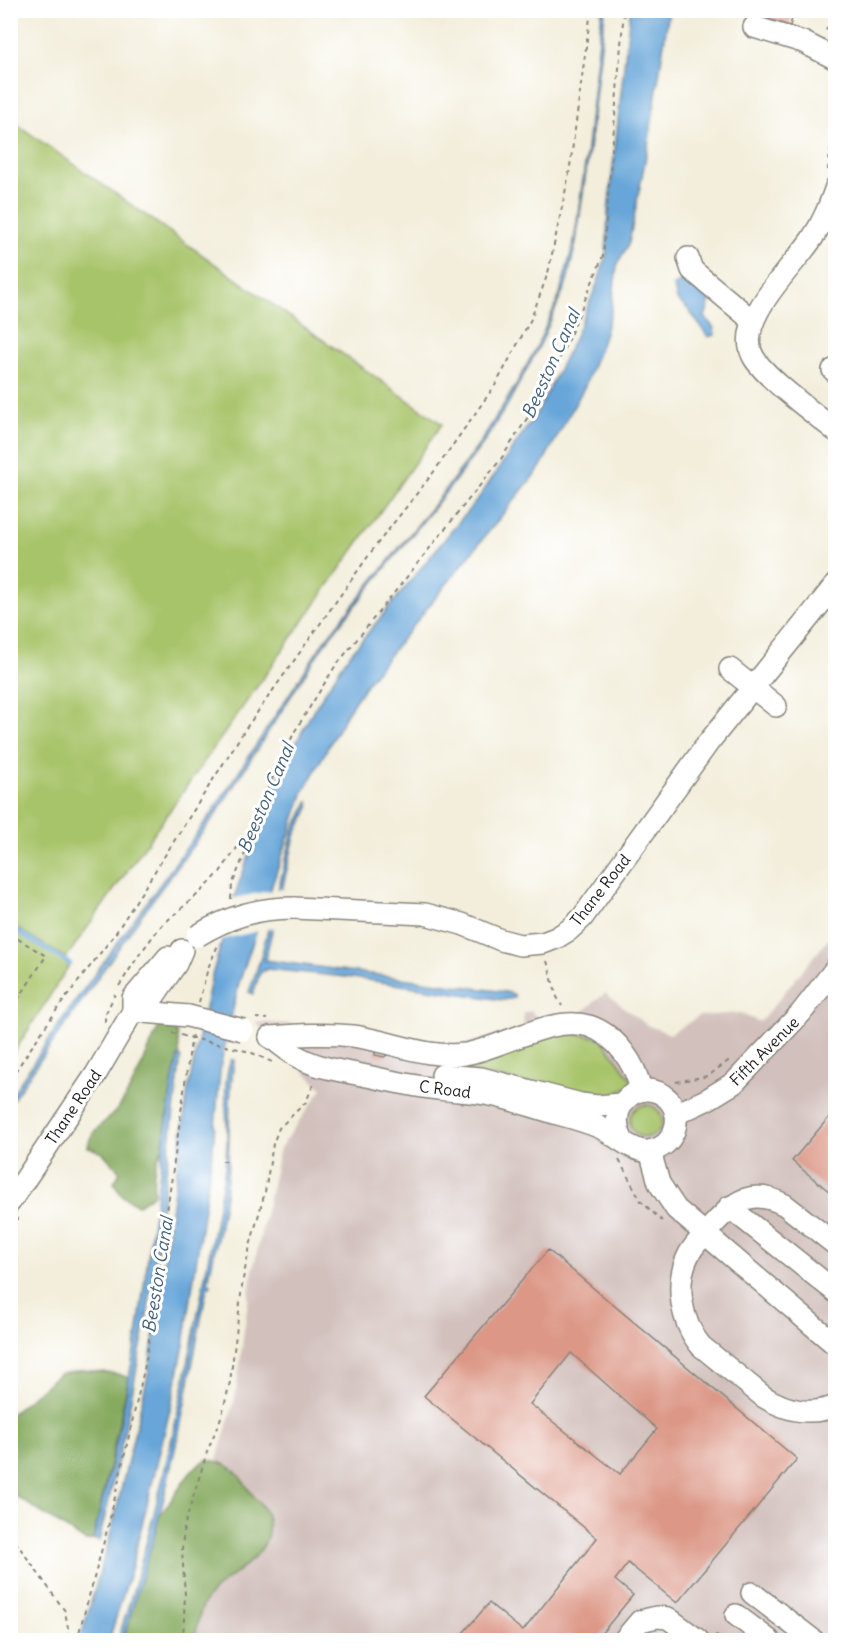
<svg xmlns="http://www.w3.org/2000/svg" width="846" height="1651" font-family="Delius,sans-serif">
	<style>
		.industrial { fill: #d1c0bc }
		.green { fill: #a8c46b; stroke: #627044; stroke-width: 1.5 }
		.forest { fill: #86aa5f; stroke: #51633e; stroke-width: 1.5 }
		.water { fill: #67a6d9; stroke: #42617a; stroke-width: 1.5 }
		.pier { fill: #f3eedb }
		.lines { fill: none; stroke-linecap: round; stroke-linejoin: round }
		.stream { stroke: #67a6d9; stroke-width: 4.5 }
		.building { fill: #dc9786; fill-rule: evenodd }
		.minor-casing { stroke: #88857c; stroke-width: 24 }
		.path { stroke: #88857c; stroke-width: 2; stroke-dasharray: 4.5 4.5; stroke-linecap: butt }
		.minor { stroke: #fff; stroke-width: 21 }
		.minor-bridge-casing { stroke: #88857c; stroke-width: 24; stroke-linecap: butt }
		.path-bridge { stroke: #88857c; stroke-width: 2; stroke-dasharray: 4.5 4.5; stroke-linecap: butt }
		.minor-bridge { stroke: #fff; stroke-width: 21 }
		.labels { text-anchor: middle; stroke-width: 6; stroke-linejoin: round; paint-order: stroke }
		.street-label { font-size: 16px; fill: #1c1c1c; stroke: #fff }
		.water-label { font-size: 18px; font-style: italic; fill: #42617a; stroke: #fff }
	</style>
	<rect width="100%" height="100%" fill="#fff"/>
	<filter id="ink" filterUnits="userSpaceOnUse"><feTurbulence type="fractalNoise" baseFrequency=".0167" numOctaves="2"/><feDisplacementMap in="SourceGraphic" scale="12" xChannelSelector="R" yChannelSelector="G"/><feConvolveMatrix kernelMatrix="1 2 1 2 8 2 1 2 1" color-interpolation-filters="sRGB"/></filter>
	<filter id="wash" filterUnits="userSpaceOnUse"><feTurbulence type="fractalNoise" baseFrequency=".008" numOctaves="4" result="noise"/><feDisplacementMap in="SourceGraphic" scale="24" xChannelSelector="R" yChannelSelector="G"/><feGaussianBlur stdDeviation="1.35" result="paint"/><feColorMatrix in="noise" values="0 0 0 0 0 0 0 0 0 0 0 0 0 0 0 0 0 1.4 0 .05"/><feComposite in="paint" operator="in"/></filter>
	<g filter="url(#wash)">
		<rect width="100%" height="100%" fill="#f3eedb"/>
		<polygon class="industrial" points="835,931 835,1640 185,1640 208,1489 235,1399 251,1279 280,1148 322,1089 255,1022 340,1026 453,1047 523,1028 524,1013 531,1011 540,1020 576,1017 605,993 647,1025 670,1034 699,1016 739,1013 760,1022"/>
		<g class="green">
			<polygon points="11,120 442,424 66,958 11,925"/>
			<polygon points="11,927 70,964 11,1057 10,927"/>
			<polygon points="556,1031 601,1038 634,1083 612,1096 603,1098 456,1069 455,1059"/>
			<circle cx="646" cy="1121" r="16"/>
		</g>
		<g class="forest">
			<path d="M159,1026L177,1030L180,1057H178L172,1084L162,1150C153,1165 153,1177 154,1194L138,1205L122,1196L114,1183L120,1172L103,1153L88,1147C90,1127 109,1122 119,1107C136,1082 147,1053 159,1026Z"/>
			<polygon points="84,1370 118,1374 129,1378 93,1540 85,1541 11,1493 10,1415 59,1374"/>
			<path d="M206,1460C229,1461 237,1471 249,1490C254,1498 265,1506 267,1516C278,1556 227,1573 208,1597C199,1609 197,1626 195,1640H123L159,1517L192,1470Z"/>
		</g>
		<g class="water">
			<polygon points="602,11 605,11 588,158 576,242 567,282 541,343 509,402 484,442 451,486 323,646 214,817 141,916 11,1102 11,1096 68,1011 213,811 324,641 436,502 478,446 514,388 536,348 559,297 574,242 586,158"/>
			<polygon points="630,11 669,11 649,140 629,243 617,266 611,312 602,342 585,386 540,468 367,683 347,713 304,791 239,983 221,1063 213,1147 184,1345 173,1397 131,1570 109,1640 80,1640 109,1541 148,1375 188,1090 211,979 236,892 271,792 311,714 344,662 480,496 538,411 574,339 598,282 606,256 608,212"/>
			<polygon points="679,282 688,282 711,298 705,317 714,328 715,335 708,337 688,309 677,300 674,286"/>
			<polygon points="308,802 310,806 295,836 265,960 506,992 514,994 514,998 503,1000 346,977 267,969 260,973 253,994 249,992 261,957 293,831"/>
			<polygon points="178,1056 181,1057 148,1311 124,1434 99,1541 93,1539 118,1435 137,1336 172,1084"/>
			<path d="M231,1060H234V1063C227,1101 231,1140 227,1178C224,1213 215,1248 208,1282L211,1284L210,1287L207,1288L181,1423L164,1497L154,1537L123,1640H118C165,1493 193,1343 221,1191C225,1172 227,1151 227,1132C227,1109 222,1082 231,1060Z"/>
		</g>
		<g class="pier">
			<polygon points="275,889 285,889 276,927 265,929"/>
			<polygon points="272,890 259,931 219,940 231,899"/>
		</g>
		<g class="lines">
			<polyline class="stream" points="10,927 70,964"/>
		</g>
		<g id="blocks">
			<g class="building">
				<polygon points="770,10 794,10 790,26 768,19"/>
				<polygon points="836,18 836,36 826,29"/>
				<polygon points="375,1049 387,1051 387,1055 384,1057 375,1055"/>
				<polygon points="836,1109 836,1197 792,1161"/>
				<path d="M548,1250L797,1459L677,1603L628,1563L615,1580L633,1595L596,1640H575L568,1634L563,1640H457L489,1603L523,1631L597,1538L424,1396ZM571,1353L657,1429L620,1474L530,1404Z"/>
			</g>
		</g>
	</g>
	<g filter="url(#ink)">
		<use href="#blocks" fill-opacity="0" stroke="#88857c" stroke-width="1.5"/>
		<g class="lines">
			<g class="minor-casing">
				<g id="minor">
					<polyline points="754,27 803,42 836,59"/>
					<path d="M836,187C830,205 823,222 813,237C794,267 732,321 754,358C767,379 815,414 836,431"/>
					<polyline points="688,258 692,270 753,321"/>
					<polyline points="833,370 836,372"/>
					<polyline points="730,669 776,706"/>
					<polyline points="294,908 425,914 462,924 501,940 520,945 543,943 556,938 569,930 582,918 708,743 836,584"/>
					<polyline points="133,1011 133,998 168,957"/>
					<polyline points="133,1011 188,1016"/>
					<path d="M270,1037C280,1044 290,1053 300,1058C319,1068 341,1071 362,1075C387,1080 412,1086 438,1089C451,1091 465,1091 479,1093C505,1096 532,1107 558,1114C573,1118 587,1122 601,1128C615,1135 634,1153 649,1151C674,1148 685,1117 668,1099C642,1074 604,1105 622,1139"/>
					<path d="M270,1037C298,1035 325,1033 353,1036C390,1041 427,1059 465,1054C503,1048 551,1015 589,1026C616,1035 636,1064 641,1091"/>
					<polyline points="442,1075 481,1078 581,1104 597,1106 621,1104"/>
					<polyline points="676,1114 708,1099 734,1083 801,1013 836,968"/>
					<polyline points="650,1151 659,1183 676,1209 836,1345"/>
					<polyline points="10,1202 96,1074 133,1011 150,1002 176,964 182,950"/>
					<polyline points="729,1207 836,1292"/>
					<path d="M836,1245L785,1205C752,1187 735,1201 713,1225C705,1234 695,1243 689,1254C674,1283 681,1322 701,1346L764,1397C787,1411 810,1416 836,1406"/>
					<polyline points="752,1593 813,1640"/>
					<polyline points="736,1615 769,1640"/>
					<polyline points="624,1640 640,1621 657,1617 668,1618 698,1640"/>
				</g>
			</g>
			<g class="path">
				<polyline points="828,170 836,103"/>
				<polyline points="268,780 273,777"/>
				<polyline points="231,899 232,885 252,836 264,796 295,731 334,668 501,459 546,389 577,319 603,256 624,10"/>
				<polyline points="10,934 46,956 10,1012"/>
				<polyline points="547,961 557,997 562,1006"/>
				<polyline points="119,986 139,955 160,927 205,888 220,872 256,821"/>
				<polyline points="199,1002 208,968 218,945"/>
				<polyline points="256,1018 268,1019"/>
				<polyline points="105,1022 105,1015 115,994"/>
				<polyline points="234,1048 250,1052 272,1062"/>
				<polyline points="10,1079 58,1008 115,934 244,731 374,548 433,473 496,384 531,319 548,273 569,174 591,10"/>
				<polyline points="676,1082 708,1076 732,1058"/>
				<polyline points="619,1160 641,1201 662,1221"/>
				<polyline points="222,1161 231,1161"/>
				<polyline points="10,1228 18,1218"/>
				<polyline points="10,1534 65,1611 69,1634 73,1640"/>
				<polyline points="715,1635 722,1640"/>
				<polyline points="77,1640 109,1523 146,1361 192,1034"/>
				<polyline points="183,1640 185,1595 182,1549 184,1527 207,1452 222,1415 230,1382 243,1279 250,1246 265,1192 273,1144 279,1128 306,1102 314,1083"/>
			</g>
			<use href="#minor" class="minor"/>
			<g class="minor-bridge-casing">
				<g id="minor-bridge">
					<path d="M197,936C228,917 257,908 294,908"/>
					<polyline points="188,1016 243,1030"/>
				</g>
			</g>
			<polyline class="path-bridge" points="172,1033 234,1048"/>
			<use href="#minor-bridge" class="minor-bridge"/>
		</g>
	</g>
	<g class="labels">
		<g class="street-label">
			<text transform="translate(600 890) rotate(-52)" y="6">Thane Road</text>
			<text transform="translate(764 1051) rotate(-45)" y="6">Fifth Avenue</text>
			<text transform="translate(445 1089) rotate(7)" y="6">C Road</text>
			<text transform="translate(73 1107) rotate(-56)" y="6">Thane Road</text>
		</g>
		<g class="water-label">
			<text transform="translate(551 364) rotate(-66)" y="6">Beeston Canal</text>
			<text transform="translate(266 798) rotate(-67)" y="6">Beeston Canal</text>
			<text transform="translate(158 1275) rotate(-81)" y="6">Beeston Canal</text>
		</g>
	</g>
	<rect width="846" height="1651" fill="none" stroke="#fff" stroke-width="36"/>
</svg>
